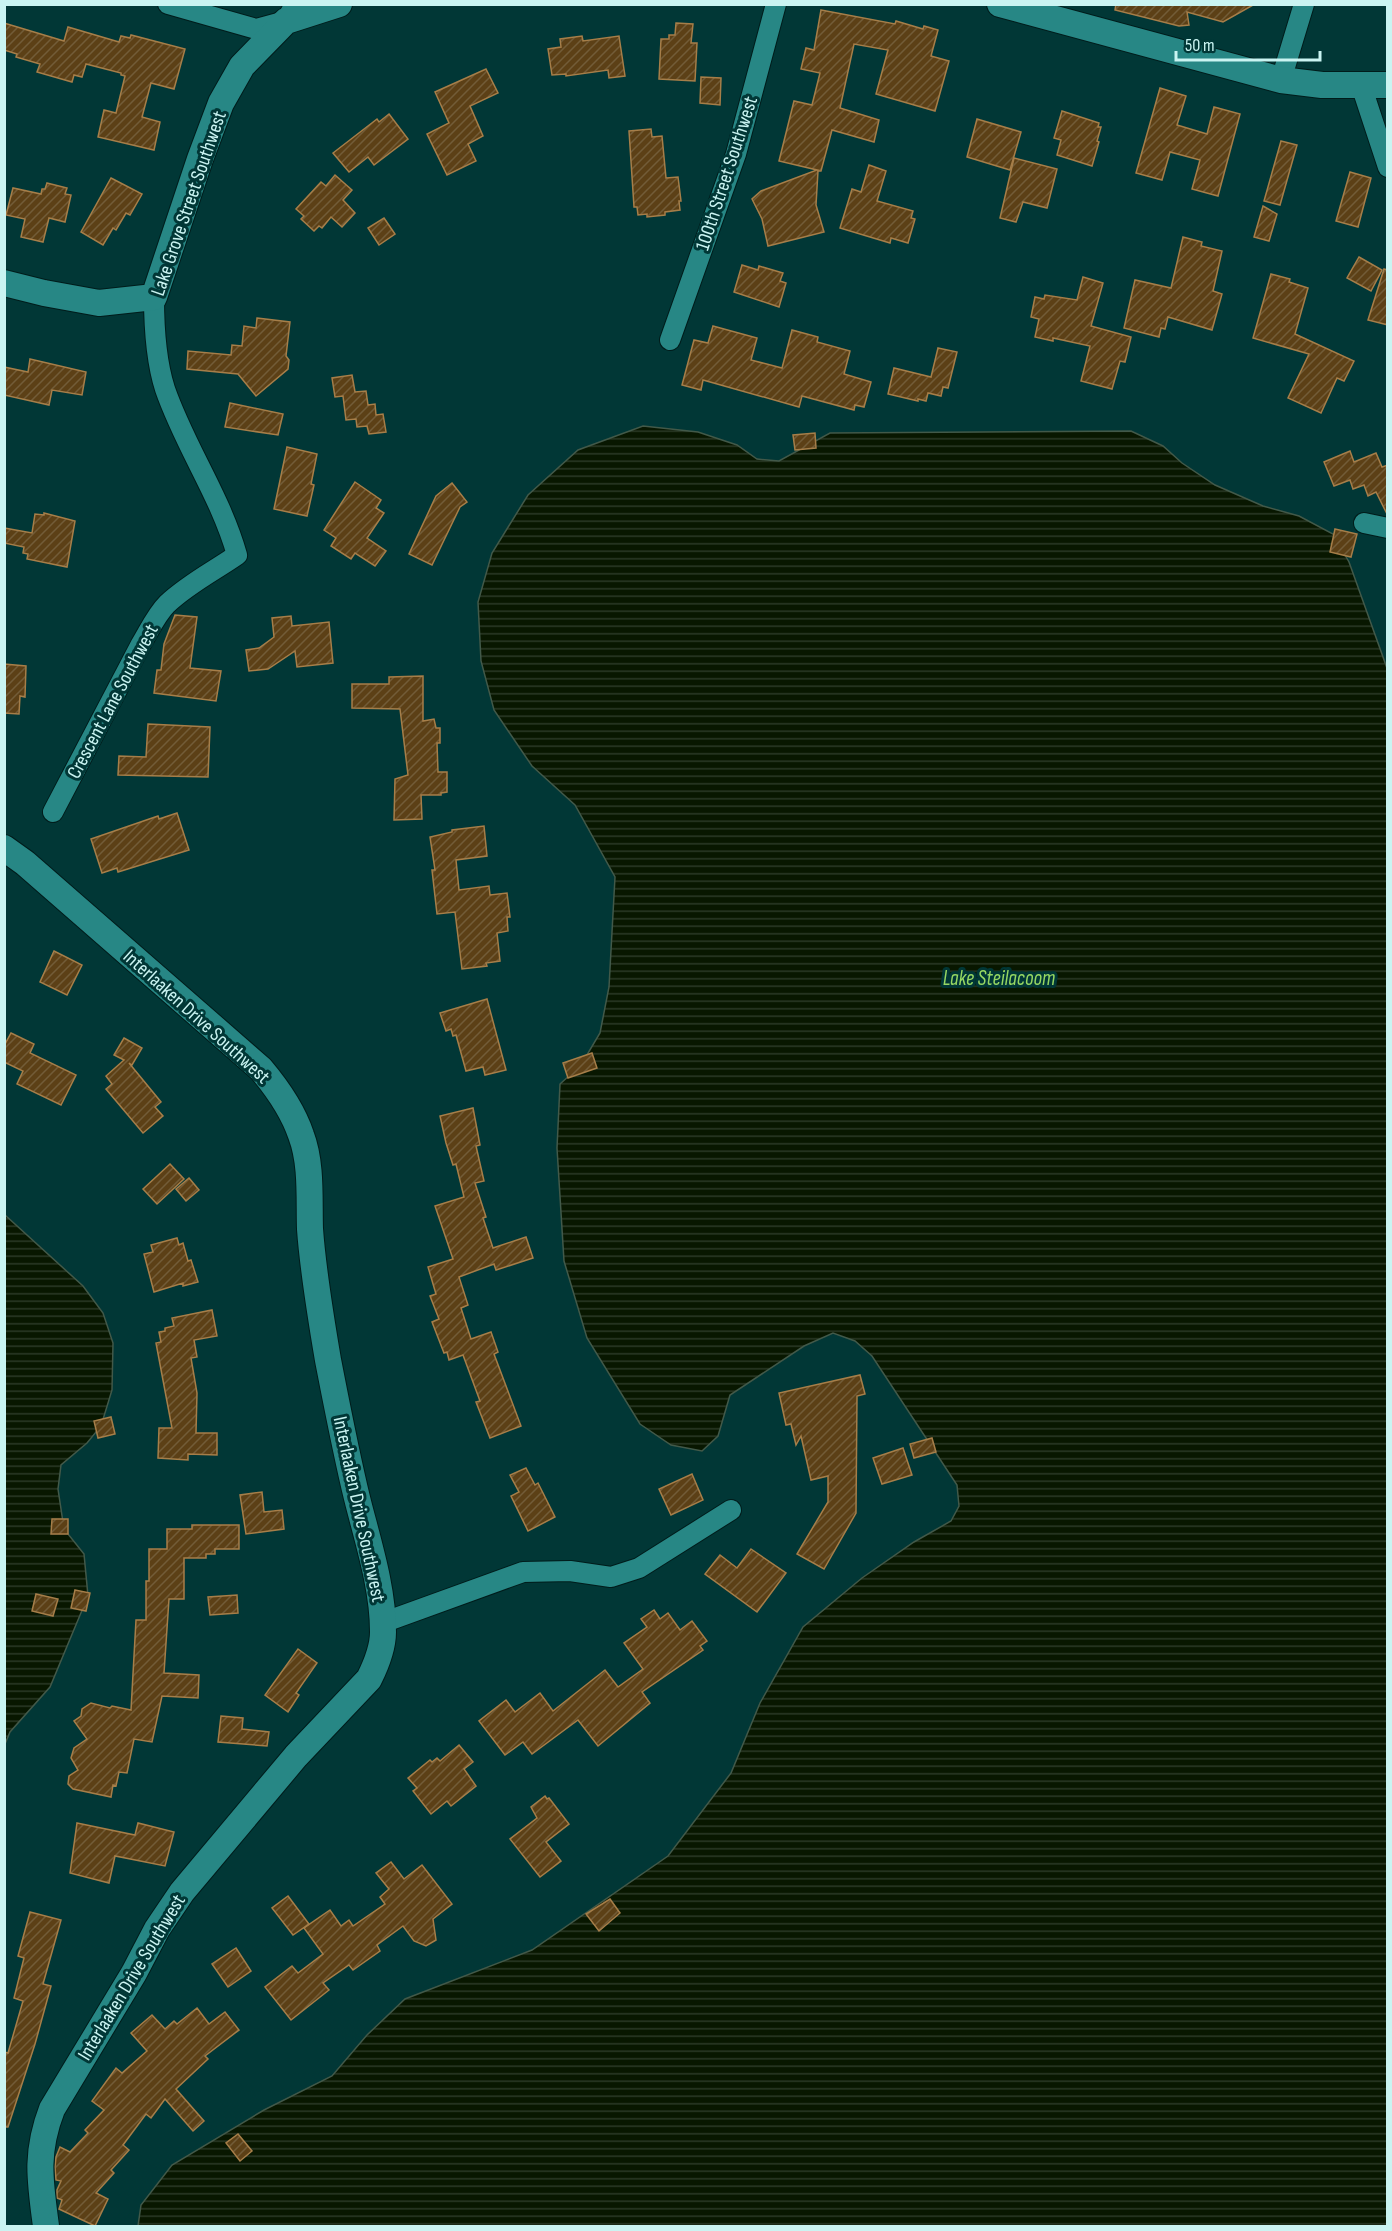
<svg xmlns="http://www.w3.org/2000/svg" width="1392" height="2231" font-family="'Sofia Sans Condensed',sans-serif">
	<style>
		.water { fill: url(#water-rules); stroke: #425949; stroke-width: 1.5 }
		.building { fill: url(#building-hatch); stroke: #a67e49; stroke-width: 1.5 }
		.lines { fill: none; stroke-linecap: round; stroke-linejoin: round }
		.minor-casing { stroke: #001c1b; stroke-width: 22 }
		.tertiary-casing { stroke: #001c1b; stroke-width: 28 }
		.minor { stroke: #278785; stroke-width: 20 }
		.tertiary { stroke: #278785; stroke-width: 26 }
		.labels { text-anchor: middle; stroke-width: 6; stroke-linejoin: round; paint-order: stroke }
		.street-label { font-size: 20px; fill: #caf4f2; stroke: #013736 }
		.water-label { font-size: 21px; font-style: italic; fill: #96d762; stroke: #013736 }
	</style>
	<defs>
		<pattern id="water-rules" width="6" height="5" patternUnits="userSpaceOnUse" patternTransform="scale(1.5)"><rect width="6" height="5" fill="#081700"/><path d="M0 2.5h6" fill="none" stroke="#2b3926"/></pattern>
		<pattern id="building-hatch" width="6" height="6" patternUnits="userSpaceOnUse" patternTransform="scale(1.5)"><rect width="6" height="6" fill="#5c4016"/><path d="M-1 1l2-2M0 6l6-6M5 7l2-2" fill="none" stroke="#725c38"/></pattern>
	</defs>
	<rect width="100%" height="100%" fill="#013736"/>
	<g class="water">
		<polygon points="643,426 698,432 737,445 757,459 779,461 830,433 1131,431 1163,446 1182,463 1215,485 1263,506 1299,516 1333,534 1349,562 1388,671 1387,2226 138,2226 141,2205 172,2165 264,2110 332,2076 367,2035 405,1999 532,1950 668,1856 731,1773 760,1703 803,1627 862,1578 914,1542 951,1521 959,1506 957,1485 872,1356 855,1341 833,1333 804,1346 730,1395 718,1436 702,1451 671,1445 640,1424 587,1338 564,1261 557,1148 560,1084 581,1065 600,1033 609,987 615,877 575,805 532,766 494,710 481,661 478,602 492,553 528,495 578,450"/>
		<polygon points="5,1215 83,1286 103,1313 113,1343 112,1390 101,1426 87,1443 61,1465 58,1489 64,1529 84,1554 88,1596 50,1687 10,1732 5,1744"/>
	</g>
	<g class="building">
		<polygon points="1116,4 1255,4 1223,22 1187,12 1189,25 1179,26 1115,10"/>
		<polygon points="821,10 895,24 896,21 923,29 924,26 938,30 931,56 949,61 935,111 876,94 888,50 854,44 840,108 879,120 874,142 832,130 821,171 818,171 816,205 824,232 768,246 762,219 752,199 761,191 817,170 779,161 794,101 812,105 820,73 801,69 806,48 814,50"/>
		<polygon points="4,23 64,41 68,27 119,42 121,36 130,38 131,35 185,49 174,89 151,83 142,117 160,122 154,150 98,137 104,110 116,113 125,76 121,75 121,73 86,64 82,77 74,75 72,82 37,72 40,64 16,57 17,54 4,50"/>
		<polygon points="676,23 693,24 691,43 697,43 695,81 659,79 661,39 669,39 669,35 675,35"/>
		<polygon points="582,36 583,41 619,36 625,76 609,78 608,70 566,76 566,74 552,75 548,49 561,47 560,39"/>
		<polygon points="486,69 498,93 470,106 483,136 468,144 476,161 447,175 427,134 449,123 435,92"/>
		<polygon points="701,77 721,78 720,105 700,103"/>
		<polygon points="1160,88 1186,96 1177,125 1207,134 1214,107 1240,114 1218,196 1192,189 1200,160 1170,152 1162,180 1136,173"/>
		<polygon points="1062,111 1099,123 1098,127 1101,127 1097,141 1099,142 1092,166 1057,155 1061,140 1054,138"/>
		<polygon points="389,114 408,139 374,165 368,157 349,172 333,153 377,119 379,122"/>
		<polygon points="977,119 1021,132 1010,170 967,157"/>
		<polygon points="651,129 652,137 662,136 666,178 678,177 681,201 679,201 680,210 665,212 665,215 647,217 647,214 638,215 637,207 634,207 629,131"/>
		<polygon points="1281,141 1297,145 1280,205 1264,201"/>
		<polygon points="1014,158 1057,169 1047,208 1023,202 1016,222 1000,218"/>
		<polygon points="869,165 886,171 877,201 913,211 911,218 915,219 908,243 891,238 890,243 840,228 852,189 861,192"/>
		<polygon points="1350,172 1371,178 1358,227 1336,221"/>
		<polygon points="335,175 352,190 343,200 355,213 342,227 331,217 322,228 319,226 314,231 301,219 304,216 296,209 321,182 326,186"/>
		<polygon points="111,178 142,194 130,215 126,213 116,230 113,228 103,245 81,232"/>
		<polygon points="47,183 67,188 65,194 71,195 65,222 49,218 43,242 21,237 25,219 6,215 13,188 41,194 42,189 45,189"/>
		<polygon points="1263,206 1277,214 1269,241 1254,237"/>
		<polygon points="384,218 395,234 379,245 368,228"/>
		<polygon points="1183,237 1202,242 1201,246 1222,251 1213,291 1222,294 1212,330 1168,317 1165,329 1161,328 1159,337 1124,328 1135,280 1171,288"/>
		<polygon points="1359,257 1382,270 1371,291 1347,278"/>
		<polygon points="742,265 758,270 759,266 783,273 780,281 786,283 779,307 734,292"/>
		<polygon points="1384,269 1388,270 1388,325 1368,320"/>
		<polygon points="1271,274 1290,279 1289,282 1308,288 1295,334 1354,361 1344,381 1337,378 1321,413 1288,398 1309,354 1253,338"/>
		<polygon points="1083,277 1103,283 1091,326 1131,337 1125,362 1120,361 1112,389 1081,381 1090,346 1053,338 1053,341 1035,337 1039,319 1031,317 1035,297 1044,299 1045,295 1077,300"/>
		<polygon points="257,318 290,322 286,356 289,360 288,369 256,396 238,374 187,369 188,351 231,355 232,345 242,346 244,326 256,328"/>
		<polygon points="713,326 757,338 751,360 782,368 792,330 818,337 817,342 850,351 844,374 871,382 864,407 855,405 854,410 802,396 799,407 703,380 701,390 682,385 694,340 708,343"/>
		<polygon points="938,348 957,352 948,388 943,387 941,396 928,393 926,401 918,399 918,401 888,394 894,368 931,377"/>
		<polygon points="30,359 86,372 82,395 52,390 49,405 4,395 4,367 28,372"/>
		<polygon points="352,375 355,392 366,391 368,405 375,404 376,415 383,414 386,432 369,434 367,426 357,427 356,419 346,420 343,396 335,397 332,378"/>
		<polygon points="230,403 283,414 278,435 225,427"/>
		<polygon points="815,433 816,448 795,450 793,435"/>
		<polygon points="287,447 317,454 311,484 314,485 307,516 274,509"/>
		<polygon points="1350,451 1354,462 1376,453 1382,467 1388,465 1388,516 1376,492 1368,496 1364,485 1353,489 1350,480 1334,486 1324,462"/>
		<polygon points="355,482 381,500 376,508 384,513 367,538 386,551 375,566 355,553 351,559 331,546 336,538 324,530"/>
		<polygon points="452,483 467,502 460,507 432,565 409,554 436,496"/>
		<polygon points="44,513 75,521 67,567 27,559 28,554 23,553 24,547 4,543 4,528 32,533 35,514 44,515"/>
		<polygon points="1335,529 1357,534 1351,557 1330,552"/>
		<polygon points="175,615 197,617 190,668 221,671 216,701 154,693 157,670 161,670 164,644"/>
		<polygon points="291,616 292,626 329,622 333,663 297,667 295,651 268,669 249,671 246,650 259,648 274,637 272,618"/>
		<polygon points="4,664 26,666 25,697 20,696 19,714 4,713"/>
		<polygon points="423,676 423,721 434,719 436,728 440,728 440,743 437,743 438,772 447,772 447,792 441,793 441,795 421,795 422,819 394,820 395,779 408,775 400,709 352,708 352,684 389,684 389,677"/>
		<polygon points="148,724 210,727 208,777 118,775 119,756 146,757"/>
		<polygon points="177,813 189,850 118,872 117,868 102,873 91,839 158,816 159,819"/>
		<polygon points="484,826 487,856 456,860 459,890 489,886 490,895 507,893 510,917 507,917 508,931 497,933 500,961 486,963 487,966 462,969 455,912 437,914 432,870 435,870 430,837 452,832 452,830"/>
		<polygon points="54,951 82,965 67,995 40,982"/>
		<polygon points="487,999 506,1070 485,1075 483,1067 466,1071 456,1035 453,1036 451,1029 446,1031 440,1013"/>
		<polygon points="11,1033 34,1044 30,1053 76,1075 61,1105 17,1084 23,1071 4,1062 4,1046"/>
		<polygon points="124,1038 142,1048 132,1065 129,1063 161,1102 155,1107 163,1116 143,1133 106,1089 112,1084 106,1076 124,1060 114,1055"/>
		<polygon points="592,1053 597,1068 568,1078 563,1063"/>
		<polygon points="473,1108 480,1145 476,1146 484,1181 475,1183 486,1217 483,1218 493,1248 526,1237 533,1258 496,1270 494,1264 459,1277 468,1305 461,1308 471,1339 491,1332 498,1352 494,1354 521,1426 490,1438 476,1402 480,1401 463,1355 449,1360 447,1352 444,1353 432,1322 439,1319 430,1296 436,1294 428,1267 453,1259 435,1206 464,1197 456,1164 453,1165 446,1143 440,1116"/>
		<polygon points="170,1164 184,1179 157,1204 143,1189"/>
		<polygon points="189,1178 199,1190 186,1201 176,1189"/>
		<polygon points="177,1238 179,1245 183,1243 188,1261 191,1260 198,1282 183,1286 183,1283 154,1292 144,1254 153,1252 151,1245"/>
		<polygon points="212,1310 217,1336 194,1340 197,1357 191,1358 197,1393 196,1433 217,1433 217,1455 188,1454 188,1460 158,1458 159,1428 172,1428 156,1343 161,1342 159,1332 165,1331 165,1328 174,1326 172,1318"/>
		<polygon points="860,1375 865,1394 857,1396 856,1513 824,1569 797,1554 828,1502 828,1476 811,1480 801,1436 796,1445 791,1424 786,1425 779,1393"/>
		<polygon points="111,1417 115,1434 98,1438 94,1421"/>
		<polygon points="932,1438 936,1452 914,1458 910,1444"/>
		<polygon points="903,1448 912,1475 882,1484 873,1458"/>
		<polygon points="526,1468 535,1485 538,1483 555,1517 528,1531 511,1496 519,1492 510,1475"/>
		<polygon points="692,1474 703,1500 671,1515 659,1489"/>
		<polygon points="262,1492 264,1512 282,1510 284,1529 246,1534 240,1495"/>
		<polygon points="52,1519 68,1519 68,1534 51,1534"/>
		<polygon points="192,1525 239,1525 239,1549 215,1549 215,1554 206,1554 206,1558 184,1558 184,1599 169,1599 164,1673 199,1675 198,1698 162,1696 152,1742 134,1739 127,1773 119,1772 116,1786 113,1785 111,1797 73,1789 68,1784 69,1776 78,1770 71,1758 74,1748 87,1739 74,1721 81,1716 82,1709 91,1703 110,1708 112,1706 131,1710 136,1620 146,1620 146,1581 149,1581 149,1549 167,1549 167,1529 192,1529"/>
		<polygon points="751,1549 786,1573 757,1612 705,1574 720,1555 737,1568"/>
		<polygon points="75,1590 90,1593 86,1611 71,1608"/>
		<polygon points="36,1594 58,1599 53,1616 32,1611"/>
		<polygon points="237,1595 238,1613 210,1615 208,1597"/>
		<polygon points="654,1610 660,1619 668,1613 680,1630 692,1621 707,1641 700,1646 703,1650 642,1692 650,1703 598,1746 578,1720 532,1754 523,1742 505,1755 479,1721 506,1700 515,1712 540,1693 553,1711 605,1670 618,1687 643,1669 624,1643 647,1627 641,1619"/>
		<polygon points="298,1649 317,1663 296,1693 299,1695 288,1712 265,1695"/>
		<polygon points="221,1716 243,1718 242,1729 269,1732 267,1746 218,1742"/>
		<polygon points="459,1745 473,1762 464,1769 476,1786 451,1806 447,1801 431,1814 413,1791 417,1788 408,1778 430,1760 432,1762 437,1758 440,1761"/>
		<polygon points="545,1796 547,1799 549,1798 569,1824 546,1842 561,1861 540,1877 510,1839 537,1818 531,1807"/>
		<polygon points="77,1823 135,1835 138,1823 174,1832 165,1866 115,1856 109,1883 70,1873"/>
		<polygon points="391,1862 404,1879 422,1865 452,1904 433,1919 436,1940 426,1946 414,1941 403,1926 377,1945 380,1951 353,1970 349,1965 323,1983 329,1990 291,2020 265,1987 292,1966 298,1973 323,1954 304,1928 330,1910 341,1926 349,1920 353,1926 385,1904 380,1897 389,1889 376,1873"/>
		<polygon points="288,1896 309,1924 293,1935 272,1908"/>
		<polygon points="610,1899 620,1913 599,1931 586,1914"/>
		<polygon points="30,1912 61,1920 43,1984 51,1986 35,2044 8,2127 4,2127 4,2052 8,2053 23,2001 14,1998 24,1958 18,1956"/>
		<polygon points="236,1948 251,1971 228,1987 212,1964"/>
		<polygon points="197,2008 209,2024 225,2012 239,2030 205,2056 208,2059 176,2089 204,2121 193,2131 165,2099 151,2118 146,2114 123,2145 129,2150 111,2170 114,2173 96,2193 108,2199 95,2226 59,2209 62,2200 57,2198 57,2190 61,2181 56,2180 55,2167 56,2157 60,2147 70,2152 88,2133 85,2130 104,2110 92,2101 116,2068 122,2073 147,2051 131,2033 152,2015 165,2029 174,2021 177,2024"/>
		<polygon points="238,2134 252,2151 240,2161 226,2143"/>
	</g>
	<g class="lines">
		<g class="minor-casing">
			<g id="minor">
				<polyline points="168,4 256,29 286,21 295,4"/>
				<polyline points="1281,80 1304,4"/>
				<polyline points="1361,85 1388,167"/>
				<polyline points="670,340 736,154 776,4"/>
				<polyline points="1364,523 1388,528"/>
				<path d="M53,812L141,644C149,631 156,615 167,604C188,584 214,571 237,555C220,495 185,447 165,389C156,361 154,327 154,297"/>
				<polyline points="382,1623 523,1572 570,1571 611,1577 639,1568 731,1510"/>
			</g>
		</g>
		<g class="tertiary-casing">
			<g id="tertiary">
				<polyline points="1000,4 1281,80 1322,85 1388,85"/>
				<polyline points="4,283 44,293 99,303 154,297 200,159 221,103 242,66 286,21 339,4"/>
				<path d="M4,848L25,863L261,1069C277,1088 293,1111 301,1135C312,1164 309,1199 310,1229C313,1271 321,1319 328,1360C337,1406 346,1453 357,1498C368,1542 383,1587 383,1632C383,1649 376,1665 369,1679L296,1756L182,1892L157,1929L134,1973L52,2109C35,2153 40,2181 46,2226"/>
			</g>
		</g>
		<use href="#minor" class="minor"/>
		<use href="#tertiary" class="tertiary"/>
	</g>
	<g class="labels">
		<g class="street-label">
			<text transform="translate(726 173) rotate(-72)" y="7">100th Street Southwest</text>
			<text transform="translate(188 203) rotate(-71)" y="7">Lake Grove Street Southwest</text>
			<text transform="translate(112 701) rotate(-62)" y="7">Crescent Lane Southwest</text>
			<text transform="translate(197 1016) rotate(42)" y="7">Interlaaken Drive Southwest</text>
			<text transform="translate(360 1509) rotate(78)" y="7">Interlaaken Drive Southwest</text>
			<text transform="translate(131 1977) rotate(-59)" y="7">Interlaaken Drive Southwest</text>
		</g>
		<g class="water-label">
			<text x="999" y="985">Lake Steilacoom</text>
		</g>
	</g>
	<rect width="1392" height="2231" fill="none" stroke="#caf4f2" stroke-width="12"/>
	<path d="M1176 51v9h144v-9" fill="none" stroke="#caf4f2" stroke-width="3"/>
	<text x="1185" y="51" font-size="18" fill="#caf4f2" stroke="#013736" stroke-width="4.5" paint-order="stroke">50 m</text>
</svg>
